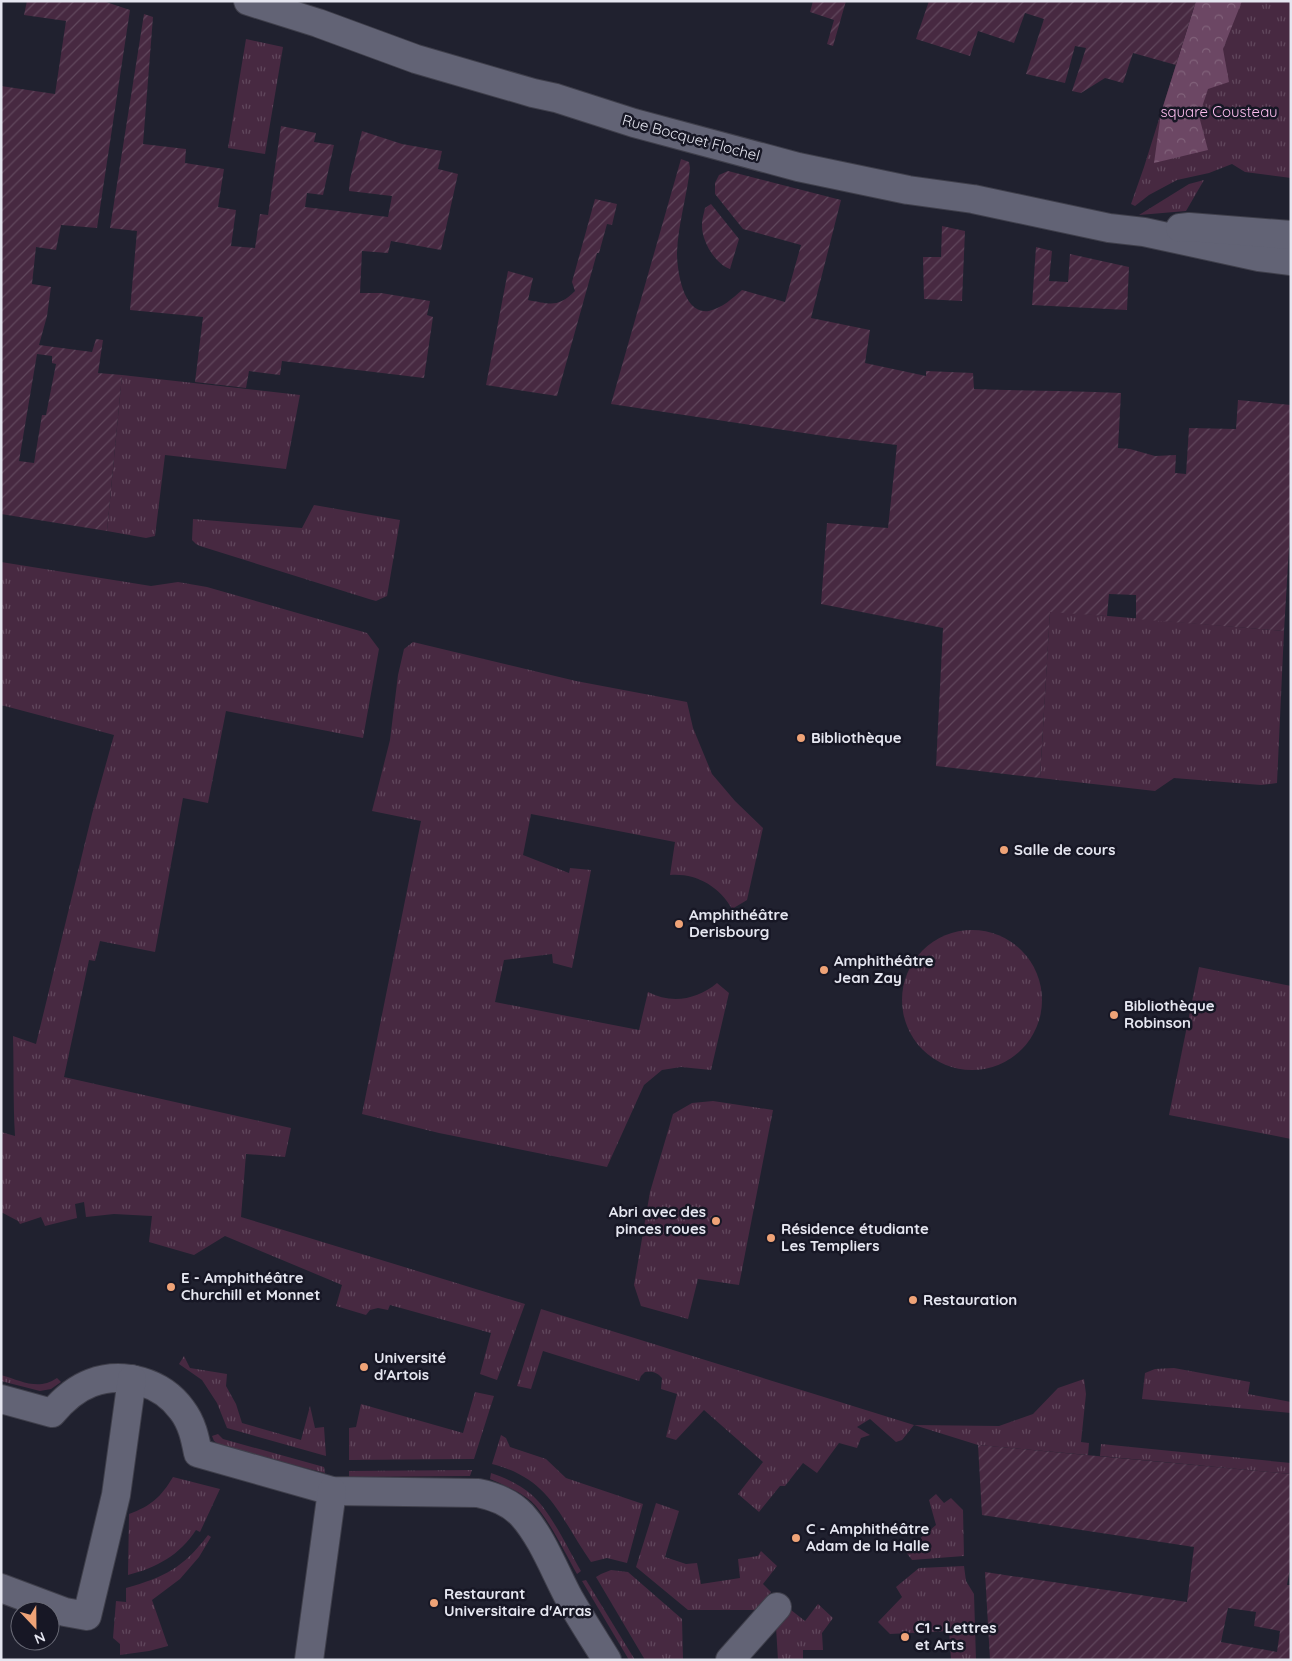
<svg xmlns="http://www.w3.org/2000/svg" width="1292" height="1661" font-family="Quicksand,sans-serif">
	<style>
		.grass { fill: url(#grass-tufts) }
		.forest { fill: url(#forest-crowns) }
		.garden { fill: url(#garden-furrows); fill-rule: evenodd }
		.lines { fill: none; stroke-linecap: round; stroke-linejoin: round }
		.minor-casing { stroke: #3f3f4b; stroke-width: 30 }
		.minor { stroke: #626375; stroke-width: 28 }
		.poi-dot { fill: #efa377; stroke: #171725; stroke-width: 2 }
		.labels { text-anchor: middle; stroke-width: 5; stroke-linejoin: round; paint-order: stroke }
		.park-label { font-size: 15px; fill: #fdbeef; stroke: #171725 }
		.street-label { font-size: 15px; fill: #e5e6f0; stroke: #171725 }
		.poi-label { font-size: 15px; font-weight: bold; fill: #e5e6f0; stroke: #171725; text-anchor: start }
	</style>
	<defs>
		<pattern id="grass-tufts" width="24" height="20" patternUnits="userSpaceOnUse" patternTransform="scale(1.25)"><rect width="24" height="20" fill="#472941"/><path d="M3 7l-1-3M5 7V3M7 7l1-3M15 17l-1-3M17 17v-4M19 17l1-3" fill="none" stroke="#61485d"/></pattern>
		<pattern id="forest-crowns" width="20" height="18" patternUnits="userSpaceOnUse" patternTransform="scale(1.25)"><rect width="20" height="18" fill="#6c4764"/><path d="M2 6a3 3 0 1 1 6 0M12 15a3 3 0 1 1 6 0" fill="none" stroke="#81627a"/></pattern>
		<pattern id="garden-furrows" width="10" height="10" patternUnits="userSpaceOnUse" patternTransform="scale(1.25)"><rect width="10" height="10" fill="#472941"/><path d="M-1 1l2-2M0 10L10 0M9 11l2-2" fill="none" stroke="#61485d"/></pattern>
	</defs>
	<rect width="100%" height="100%" fill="#20212f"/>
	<g class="grass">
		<polygon points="1196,1 1291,1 1291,178 1245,172 1232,164 1209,173 1177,180 1149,195 1135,206 1131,204 1144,167"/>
		<polygon points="246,39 283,47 265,154 228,148"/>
		<polygon points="1204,180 1186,211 1139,215 1189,184"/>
		<polygon points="122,375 300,395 286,469 165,455 155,536 146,538 107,531"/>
		<polygon points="314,505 400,520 387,596 376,601 369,599 200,546 196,544 192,540 193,519 302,528"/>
		<path d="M1,562L151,586L178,582L207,587L367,633L379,649L363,738L226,711L208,803L183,798L155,952L100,941L95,961L89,960L64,1077L291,1128L285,1157L246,1154L241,1217L525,1304L497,1380L480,1374L491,1333L390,1305L388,1310L378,1308L370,1310L366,1315L336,1306L342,1285L225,1236L194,1255L149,1242L152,1216L114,1214L86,1217L84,1202L75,1204L77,1218L45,1226L41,1217L20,1224L18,1221L1,1212V1132L15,1136C13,1103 14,1069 13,1036L36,1044L92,814L114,735L1,705Z"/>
		<polygon points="1050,611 1284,631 1277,783 1261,785 1174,778 1155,791 1040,778"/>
		<path d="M413,642L576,681L687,702L693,728L712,774L735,801L763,828L747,900L732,909C719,886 696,873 670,875L675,842L531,814L523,855L569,873L570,868L591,870L572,968L553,963L552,954L504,960L495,1002L639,1030L648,992C671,1004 697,1000 717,983L729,993L711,1070L681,1067L662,1070L644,1085L607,1167L439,1133L362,1114L421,821L372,811L390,740L398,675L404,649Z"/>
		<circle cx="972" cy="1000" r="70"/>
		<polygon points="1199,967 1291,986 1291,1139 1169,1115"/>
		<polygon points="713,1101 773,1110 739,1285 698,1279 688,1319 641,1306 634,1285 650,1192 673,1114 692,1103"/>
		<path d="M541,1309L914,1425L999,1426L1033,1414L1058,1388L1084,1379L1086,1394L1081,1442L1089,1443L1088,1455L978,1445L914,1425L902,1440L896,1442L870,1419L857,1427L870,1435L861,1438L857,1448L839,1443L817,1473L803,1463L785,1486H780L759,1512L738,1494L763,1462L704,1410L676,1440L666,1437L677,1394L661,1389L662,1378C657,1372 652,1371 645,1372L641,1376L639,1381L543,1351L531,1389L517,1386Z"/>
		<polygon points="184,1356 190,1368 227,1374 226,1386 236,1404 242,1423 301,1440 310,1406 315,1428 324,1427 326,1456 227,1428 217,1403 202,1380 179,1364"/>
		<polygon points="1174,1368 1250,1382 1248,1394 1291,1402 1291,1413 1142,1399 1145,1373 1155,1369"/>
		<path d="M1,1375C22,1381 38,1391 57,1378L61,1382L51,1389L40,1391L1,1381Z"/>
		<polygon points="475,1392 494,1396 474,1459 349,1460 349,1428 356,1427 361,1404 463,1433"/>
		<polygon points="218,1434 223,1439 324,1467 325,1473 221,1446 214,1441 212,1436"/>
		<path d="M501,1435L506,1438L510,1447L546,1459L566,1478L643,1504L627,1563L607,1558L591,1562C560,1518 551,1479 492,1464Z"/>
		<polygon points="1101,1444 1291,1463 1291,1474 1100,1456"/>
		<polygon points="472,1470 470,1476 349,1477 349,1471"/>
		<path d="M491,1473C506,1478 520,1485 532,1495C551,1512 568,1549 581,1571L577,1574C565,1553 548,1517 531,1501C519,1491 504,1485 490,1479Z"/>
		<path d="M173,1477L220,1489L200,1532L196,1530C180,1555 156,1568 128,1575L129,1514C151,1506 161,1497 173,1477Z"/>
		<polygon points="936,1494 944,1503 951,1498 963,1510 964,1556 912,1560 905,1551 936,1525 929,1500"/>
		<polygon points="656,1503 679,1511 665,1557 686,1564 697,1563 701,1584 740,1578 738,1559 758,1556 761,1551 777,1566 763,1584 771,1592 756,1610 688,1610 636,1567"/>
		<path d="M208,1535L211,1537L199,1557L180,1579L152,1600L168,1646L149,1651L120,1655V1644L113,1638L116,1601L126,1602V1588C165,1577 183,1568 208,1535Z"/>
		<polygon points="964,1566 966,1581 974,1594 976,1660 951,1659 949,1631 890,1634 878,1622 902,1597 896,1587 919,1568"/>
		<polygon points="611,1570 628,1572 682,1619 683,1660 645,1660 596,1577 601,1574"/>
		<polygon points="586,1580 635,1660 629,1660 582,1581"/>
		<polygon points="818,1604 833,1618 822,1633 823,1650 803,1650 803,1660 778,1660 776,1627 791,1610 805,1621"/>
	</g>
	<polygon class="forest" points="1196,1 1242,1 1223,49 1229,82 1208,89 1199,116 1208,150 1154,163 1161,113"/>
	<g class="garden">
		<path d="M27,1H103L130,10L97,228L61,225L56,250L36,247L32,284L51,287L47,316L39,345L92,352L96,339L103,340L98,373L122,375L107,531L1,514V86L55,94L66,21L24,15ZM37,354L52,356V363L56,364L46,415H42L34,463L19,461Z"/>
		<polygon points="813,1 846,1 833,46 827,44 834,20 810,12"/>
		<polygon points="929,1 1196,1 1176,65 1133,53 1123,83 1105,78 1081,93 1072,91 1086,48 1075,46 1065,83 1026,74 1044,19 1025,13 1014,43 978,31 970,56 916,39"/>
		<polygon points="144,14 153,17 143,144 186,149 185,163 224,169 218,207 236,210 231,246 255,248 260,214 268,215 281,126 316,133 314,142 334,145 323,195 307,193 305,207 388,217 392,196 349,191 350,179 362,131 402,144 442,151 438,169 458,174 441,250 391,241 388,253 362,251 360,293 381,293 430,301 427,315 433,317 424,378 282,361 280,375 249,371 246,388 195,382 203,317 130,310 137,231 110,228"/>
		<path d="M681,159L689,162L690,168C687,196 678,224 677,253C677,270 683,315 709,311C722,308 733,298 742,290L785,302L801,245L743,229L715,194V183L719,175L728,171L841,200L811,318L870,330L865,363L926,376V371L973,373L974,389C1023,391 1072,391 1121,393L1118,448L1130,449L1155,456L1176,455L1175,473L1186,474L1189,428L1236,429L1238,400L1291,405V515L1284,631L1136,619V595L1109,594L1107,616L1050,612L1040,778L936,766L943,628L821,604L827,523L888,528L897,445L831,437L611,404Z"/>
		<path d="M595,199L617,204L612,225L607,224L599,253H597L557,396L486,385L508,271L533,278L528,300C550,304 558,308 575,291L572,282Z"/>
		<path d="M711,204L739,239L730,269C715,264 701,240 702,224C702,219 704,213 705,208Z"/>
		<polygon points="942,226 965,231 962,301 924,299 923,257 941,257"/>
		<polygon points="1036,247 1052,251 1049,281 1068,282 1070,254 1129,267 1127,310 1032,305"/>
		<path d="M978,1445L1291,1474V1564L1287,1585H1291V1660H990L985,1572L1187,1602L1194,1547L982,1515ZM1228,1608L1256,1612L1254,1626L1280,1631L1277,1652L1221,1642Z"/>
	</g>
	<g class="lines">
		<g class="minor-casing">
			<g id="minor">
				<polyline points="248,1 318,23 416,59 533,93 556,98 634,123 798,167 908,190 973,199 1109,228 1144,232 1259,257 1291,261"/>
				<polyline points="1180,228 1189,227 1291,235"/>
				<path d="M1,1399L52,1413C63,1400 75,1389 91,1383C123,1371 162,1382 182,1410C192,1423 195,1438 198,1453L332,1491L478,1493C493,1496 511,1503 522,1515C542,1537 555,1572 569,1598C581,1619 594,1639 607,1660"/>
				<polyline points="1,1588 65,1612 87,1616 116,1495 132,1379"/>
				<polyline points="309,1660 332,1491"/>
				<polyline points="730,1660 777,1607"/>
			</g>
		</g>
		<use href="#minor" class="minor"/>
	</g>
	<g class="poi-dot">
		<circle cx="801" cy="738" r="5"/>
		<circle cx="1004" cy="850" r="5"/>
		<circle cx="679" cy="924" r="5"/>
		<circle cx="824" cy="970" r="5"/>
		<circle cx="1114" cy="1015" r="5"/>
		<circle cx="716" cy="1221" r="5"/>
		<circle cx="771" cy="1238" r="5"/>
		<circle cx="171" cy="1287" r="5"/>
		<circle cx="913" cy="1300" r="5"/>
		<circle cx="364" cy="1367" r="5"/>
		<circle cx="796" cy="1538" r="5"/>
		<circle cx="434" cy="1603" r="5"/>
		<circle cx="905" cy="1637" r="5"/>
	</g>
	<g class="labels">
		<g class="park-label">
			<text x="1219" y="117">square Cousteau</text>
		</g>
		<g class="street-label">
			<text transform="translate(691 138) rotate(15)" y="5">Rue Bocquet Flochel</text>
		</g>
		<g class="poi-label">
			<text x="811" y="743">Bibliothèque</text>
			<text x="1014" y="855">Salle de cours</text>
			<text x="689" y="920">Amphithéâtre<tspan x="689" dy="17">Derisbourg</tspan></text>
			<text x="834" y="966">Amphithéâtre<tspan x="834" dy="17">Jean Zay</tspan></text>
			<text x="1124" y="1011">Bibliothèque<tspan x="1124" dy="17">Robinson</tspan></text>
			<text x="706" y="1217" text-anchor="end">Abri avec des<tspan x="706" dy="17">pinces roues</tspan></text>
			<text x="781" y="1234">Résidence étudiante<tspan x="781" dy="17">Les Templiers</tspan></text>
			<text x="181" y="1283">E - Amphithéâtre<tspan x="181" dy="17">Churchill et Monnet</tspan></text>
			<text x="923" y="1305">Restauration</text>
			<text x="374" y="1363">Université<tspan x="374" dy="17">d'Artois</tspan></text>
			<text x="806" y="1534">C - Amphithéâtre<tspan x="806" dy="17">Adam de la Halle</tspan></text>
			<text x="444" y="1599">Restaurant<tspan x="444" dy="17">Universitaire d'Arras</tspan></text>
			<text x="915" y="1633">C1 - Lettres<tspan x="915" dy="17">et Arts</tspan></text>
		</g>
	</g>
	<rect width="1292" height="1661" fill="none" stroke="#e5e6f0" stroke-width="5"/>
	<g transform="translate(35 1626) rotate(158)"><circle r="24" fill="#171725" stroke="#696a76"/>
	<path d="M0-4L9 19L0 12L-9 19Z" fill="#efa377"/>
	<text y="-8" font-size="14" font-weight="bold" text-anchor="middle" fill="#e5e6f0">N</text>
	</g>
</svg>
